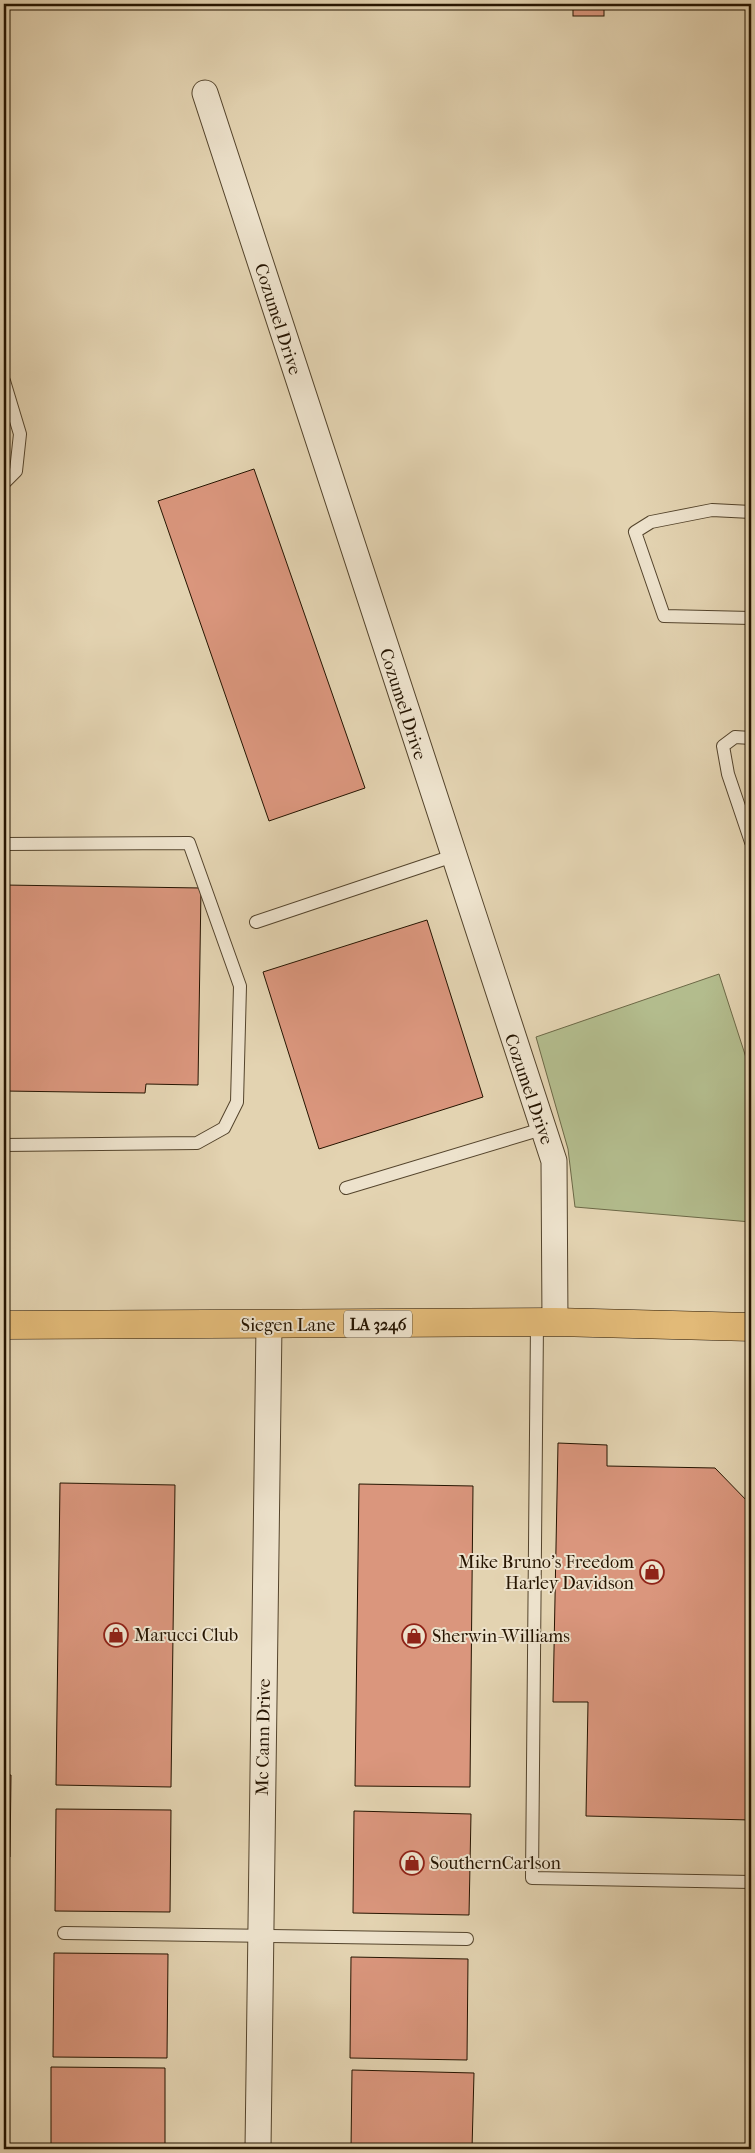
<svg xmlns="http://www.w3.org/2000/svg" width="755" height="2153" font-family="'IM FELL French Canon',serif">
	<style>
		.green { fill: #b3bc8d; stroke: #6c6846 }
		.building { fill: #da967d; stroke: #251400 }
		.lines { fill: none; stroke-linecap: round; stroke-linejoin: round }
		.lane-casing { stroke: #54442c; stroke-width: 14 }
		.street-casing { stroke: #54442c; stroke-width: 27 }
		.primary-casing { stroke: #251400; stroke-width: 29 }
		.lane { stroke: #ede2cc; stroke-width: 12 }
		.street { stroke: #ede2cc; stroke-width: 25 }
		.primary { stroke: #e2ba78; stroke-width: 28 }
		.labels { text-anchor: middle; stroke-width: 4; stroke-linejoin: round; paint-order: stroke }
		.shield { fill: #ede2cc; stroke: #61523d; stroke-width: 1 }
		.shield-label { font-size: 16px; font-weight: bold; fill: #251400 }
		.street-label { font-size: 18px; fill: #251400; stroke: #ede2cc }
		.poi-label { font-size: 18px; fill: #251400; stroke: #ede2cc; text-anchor: start }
	</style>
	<rect width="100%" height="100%" fill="#e3d3b1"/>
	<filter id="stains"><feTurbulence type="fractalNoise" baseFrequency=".004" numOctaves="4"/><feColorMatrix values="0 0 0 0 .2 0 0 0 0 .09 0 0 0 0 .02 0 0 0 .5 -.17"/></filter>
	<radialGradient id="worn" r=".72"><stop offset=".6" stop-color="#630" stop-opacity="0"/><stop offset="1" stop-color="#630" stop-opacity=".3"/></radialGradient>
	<polygon class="green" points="719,974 751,1073 751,1222 575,1207 568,1149 536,1037"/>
	<g class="building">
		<rect x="573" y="4" width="31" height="12"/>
		<polygon points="254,469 365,788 269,821 158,501"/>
		<polygon points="4,885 201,888 198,1085 146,1084 145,1093 4,1091"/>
		<polygon points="427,920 483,1097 319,1149 263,972"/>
		<polygon points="558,1443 607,1445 607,1466 715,1468 750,1504 747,1639 751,1639 751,1820 586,1816 588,1702 553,1702"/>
		<polygon points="60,1483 175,1485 171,1787 56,1785"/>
		<polygon points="359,1484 473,1486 470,1787 355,1786"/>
		<polygon points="4,1775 11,1775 10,1857 4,1857"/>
		<polygon points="56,1809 171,1810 170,1912 55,1911"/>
		<polygon points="354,1811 471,1814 469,1915 353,1913"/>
		<polygon points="54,1953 168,1954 167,2058 53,2057"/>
		<polygon points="351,1957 468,1959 467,2060 350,2058"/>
		<polygon points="51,2067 165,2068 165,2149 51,2149"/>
		<polygon points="352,2070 474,2073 472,2149 351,2149"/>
	</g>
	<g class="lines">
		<g class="lane-casing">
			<g id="lane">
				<polyline points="4,381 20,434 16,471 4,483"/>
				<polyline points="751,512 712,510 651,522 635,532 664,616 751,618"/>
				<polyline points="751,738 735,737 723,746 728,774 751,842"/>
				<polyline points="4,844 189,843 240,986 237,1102 224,1128 197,1143 4,1145"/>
				<polyline points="256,922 453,856"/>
				<polyline points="346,1188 542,1129"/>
				<polyline points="537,1323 532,1878 751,1882"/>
				<polyline points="64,1933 467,1939"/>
			</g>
		</g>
		<g class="street-casing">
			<g id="street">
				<polyline points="205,93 554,1161 555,1322"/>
				<polyline points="258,2149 269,1325"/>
			</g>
		</g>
		<g class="primary-casing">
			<polyline id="primary" points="4,1325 555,1322 751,1327"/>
		</g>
		<use href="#lane" class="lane"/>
		<use href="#street" class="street"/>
		<use href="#primary" class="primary"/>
	</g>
	<defs>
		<g id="shop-ring" transform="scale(1.25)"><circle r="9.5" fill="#ede2cc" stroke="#8f2418" stroke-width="1.5"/><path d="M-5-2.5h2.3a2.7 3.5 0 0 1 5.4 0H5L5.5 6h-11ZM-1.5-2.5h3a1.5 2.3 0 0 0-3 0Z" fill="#8f2418"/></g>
	</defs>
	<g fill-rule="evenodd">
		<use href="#shop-ring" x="652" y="1572"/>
		<use href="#shop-ring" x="116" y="1635"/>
		<use href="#shop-ring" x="414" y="1636"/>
		<use href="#shop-ring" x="412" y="1863"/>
	</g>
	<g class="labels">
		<rect class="shield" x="344" y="1310.5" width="68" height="27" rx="4"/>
		<g class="shield-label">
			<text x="378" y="1330">LA 3246</text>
		</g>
		<g class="street-label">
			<text transform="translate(278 319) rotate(72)" y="6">Cozumel Drive</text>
			<text transform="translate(403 704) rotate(72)" y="6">Cozumel Drive</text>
			<text transform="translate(529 1089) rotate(71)" y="6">Cozumel Drive</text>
			<text x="288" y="1331">Siegen Lane</text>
			<text transform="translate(263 1737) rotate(-89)" y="6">Mc Cann Drive</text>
		</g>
		<g class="poi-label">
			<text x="634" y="1568" text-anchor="end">Mike Bruno's Freedom<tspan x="634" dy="21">Harley Davidson</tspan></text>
			<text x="134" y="1641">Marucci Club</text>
			<text x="432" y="1642">Sherwin-Williams</text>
			<text x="430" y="1869">SouthernCarlson</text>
		</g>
	</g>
	<rect width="755" height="2153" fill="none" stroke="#e3d3b1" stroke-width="20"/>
	<rect x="5" y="5" width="745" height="2143" fill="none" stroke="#251400" stroke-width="2.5"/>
	<rect x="10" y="10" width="735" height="2133" fill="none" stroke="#251400"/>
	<rect width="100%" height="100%" filter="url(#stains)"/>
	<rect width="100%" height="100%" fill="url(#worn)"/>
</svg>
